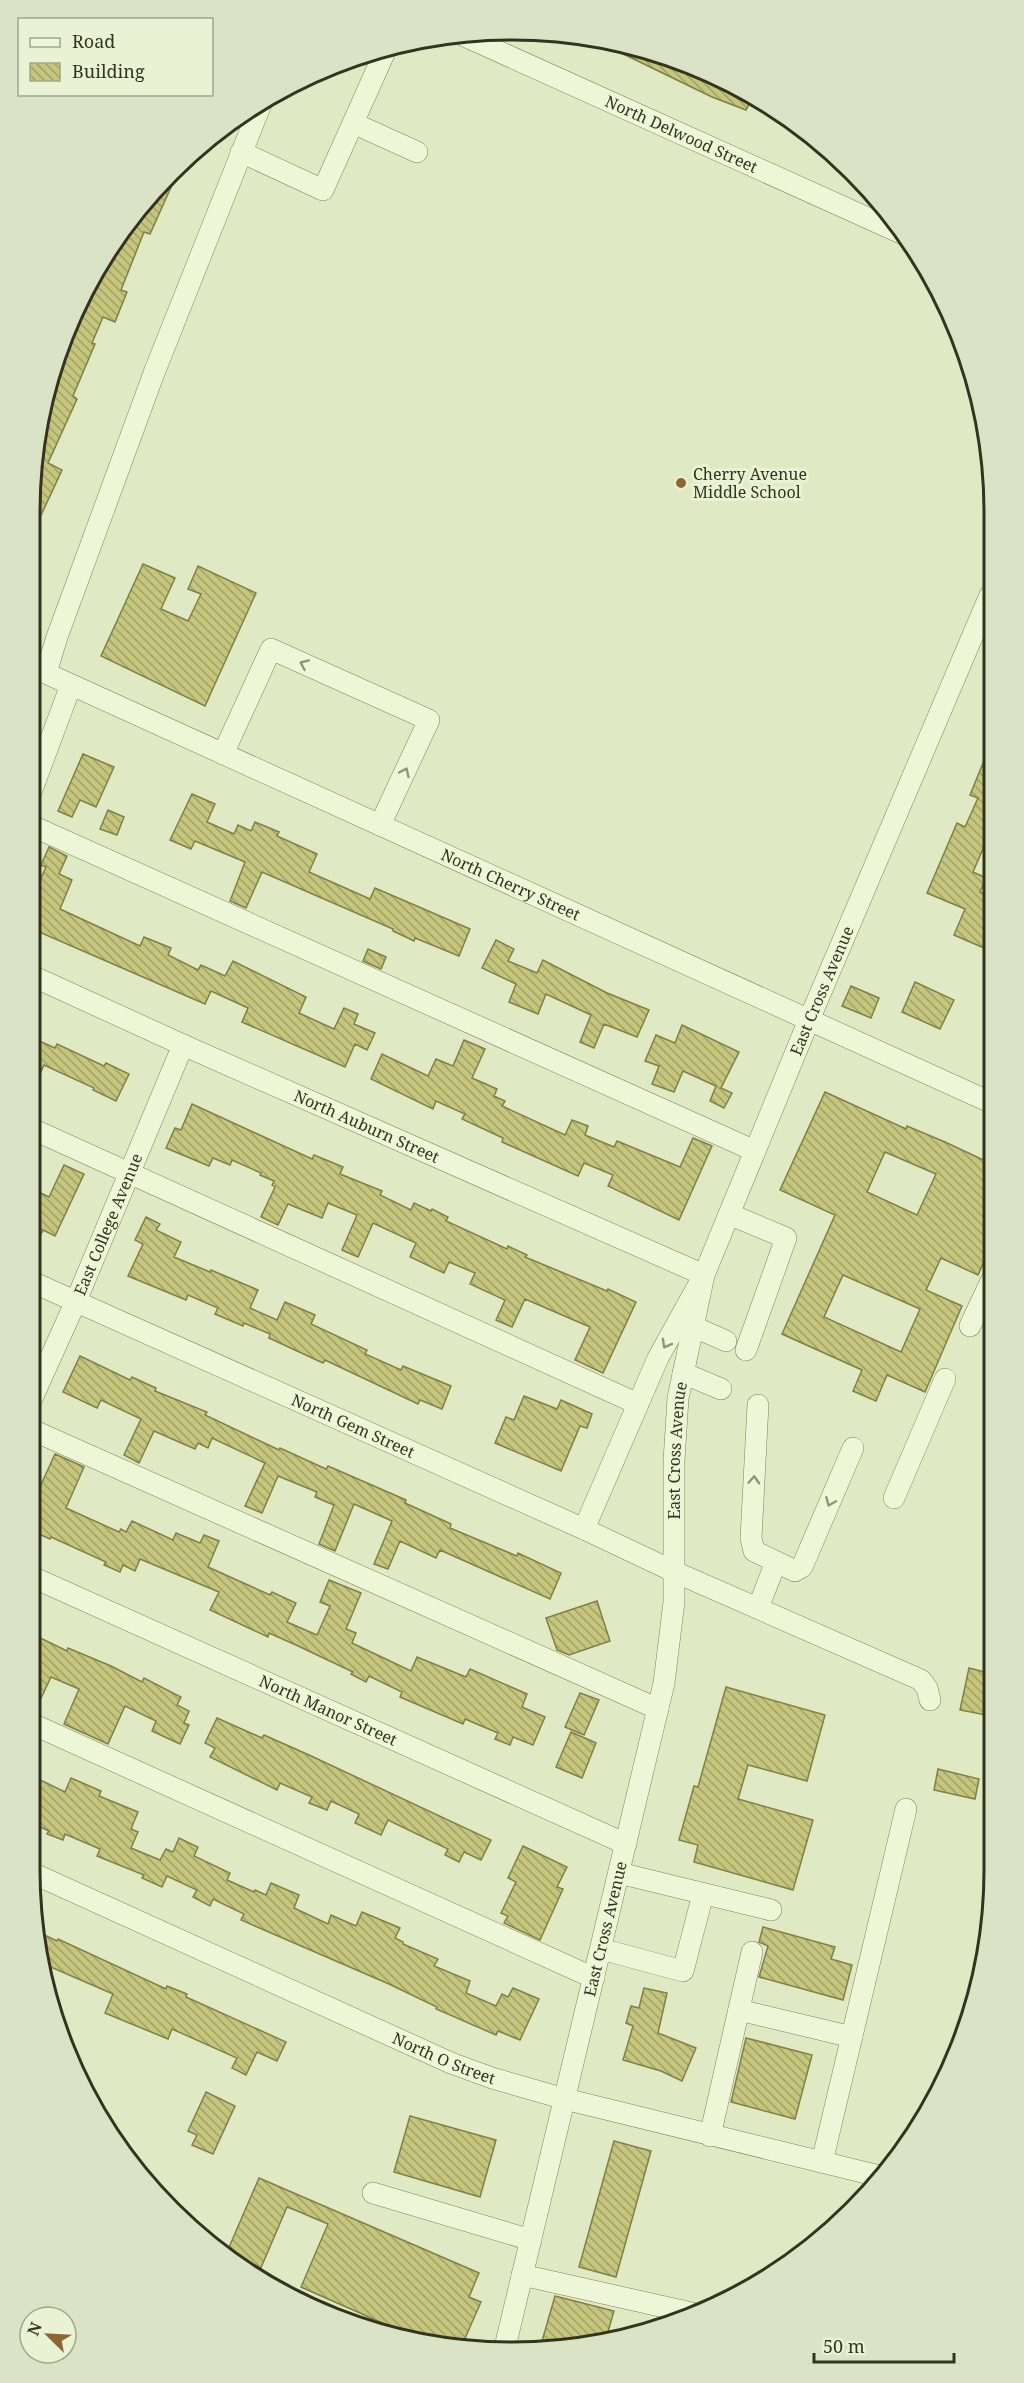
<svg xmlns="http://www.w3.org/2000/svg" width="1024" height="2383" font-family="'Noto Serif',serif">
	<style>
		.building { fill: url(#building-back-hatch); stroke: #808044; stroke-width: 1.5; fill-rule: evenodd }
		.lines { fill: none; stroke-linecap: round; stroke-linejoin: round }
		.minor-casing { stroke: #7e835c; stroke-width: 22 }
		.minor { stroke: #edf6d6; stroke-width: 21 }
		.oneway { stroke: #90957a }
		.poi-dot { fill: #8d6731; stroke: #e9f2d3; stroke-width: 2 }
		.labels { text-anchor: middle; stroke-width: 6; stroke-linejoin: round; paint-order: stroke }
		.street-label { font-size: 16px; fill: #33341f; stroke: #e9f2d3 }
		.poi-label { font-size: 16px; fill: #33341f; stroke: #e9f2d3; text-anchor: start }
		.rim { fill: none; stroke: #33341f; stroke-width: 3 }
	</style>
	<defs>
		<pattern id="building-back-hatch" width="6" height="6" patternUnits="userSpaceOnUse" patternTransform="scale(1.5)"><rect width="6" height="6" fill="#c5c57d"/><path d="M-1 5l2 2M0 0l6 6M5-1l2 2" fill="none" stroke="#a1a166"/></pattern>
	</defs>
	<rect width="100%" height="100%" fill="#dfeac4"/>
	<g class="building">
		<polygon points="617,44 667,56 751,100 746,110 712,97 615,50"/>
		<polygon points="181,165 150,234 144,232 121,290 127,292 115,322 103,317 92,343 95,344 73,396 77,399 48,463 62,470 30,539 30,512 55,364 69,327 92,277 99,280 111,249 150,194"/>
		<polygon points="143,564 175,578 161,609 188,621 201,594 188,589 198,566 256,593 205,706 101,656"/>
		<polygon points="990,746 991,830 973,872 986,878 980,892 991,897 991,951 954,935 965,909 927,893 957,823 965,827 978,798 970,795"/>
		<polygon points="83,754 114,767 96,807 80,800 72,817 58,811"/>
		<polygon points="192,794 215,804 207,822 234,834 238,825 251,831 255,822 279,832 277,836 317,854 309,872 370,899 375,888 470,929 459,956 415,938 414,941 393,931 393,929 262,872 246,908 230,901 245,862 195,841 191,849 170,840"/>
		<polygon points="108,810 124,817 117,835 100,829"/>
		<polygon points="49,847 67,856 59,874 72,880 60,909 140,946 144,937 171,948 168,955 198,970 201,965 225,976 233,961 306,997 299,1013 334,1029 344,1008 358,1014 354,1024 375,1033 367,1050 355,1044 345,1067 242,1022 248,1008 211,991 205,1004 30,928 30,903 46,867 41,865"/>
		<polygon points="496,940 514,949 508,961 537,973 543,960 607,993 649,1010 637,1037 604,1024 594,1048 580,1042 591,1015 546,994 538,1014 509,1002 516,984 482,968"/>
		<polygon points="368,949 386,957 381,969 363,961"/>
		<polygon points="915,982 954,1000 940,1029 902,1012"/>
		<polygon points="851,986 879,998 871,1018 842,1006"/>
		<polygon points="682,1025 739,1052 721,1088 732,1093 724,1108 710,1101 716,1086 683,1071 674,1092 652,1084 659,1066 645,1061 656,1035 675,1043"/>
		<polygon points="30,1037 55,1048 57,1044 104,1066 106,1063 129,1074 116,1101 93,1090 94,1088 44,1065 30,1097"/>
		<polygon points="464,1040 485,1049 472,1078 497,1089 494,1096 505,1101 502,1106 565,1135 572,1120 588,1126 585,1135 614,1147 617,1141 680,1167 693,1138 712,1146 679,1220 608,1186 613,1175 584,1163 578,1176 502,1142 503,1138 462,1119 465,1114 436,1101 433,1109 371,1079 382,1054 428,1076 436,1059 453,1066"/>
		<path d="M825,1092L906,1129L907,1126L945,1142L992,1164V1243L978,1275L941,1258L926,1290L962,1306L925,1392L887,1375L876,1401L853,1391L862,1370L782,1334L835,1215L780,1190ZM885,1152L936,1174L917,1215L867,1192ZM843,1275L920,1309L901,1352L824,1317Z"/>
		<polygon points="192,1104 312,1159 314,1155 343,1167 340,1174 382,1191 380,1195 411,1210 414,1203 431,1211 432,1209 448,1217 446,1221 507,1249 508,1246 527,1255 525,1257 607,1291 608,1289 636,1302 603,1373 575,1360 590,1327 525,1299 512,1327 496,1320 505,1300 470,1284 475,1273 449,1262 444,1273 410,1257 416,1243 373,1223 358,1257 342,1250 357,1215 328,1203 322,1218 288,1204 278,1225 261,1217 275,1187 272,1185 274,1181 260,1175 261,1173 232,1160 230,1165 213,1158 209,1166 166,1148 175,1128 181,1130"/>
		<polygon points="64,1165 84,1174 55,1236 43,1230 30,1259 30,1217 41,1193 49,1197"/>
		<polygon points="146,1217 160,1224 156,1230 181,1242 174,1257 210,1272 211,1270 258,1290 250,1308 277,1320 285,1302 315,1315 311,1324 367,1350 365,1354 401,1370 403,1366 451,1386 442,1409 420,1400 418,1404 325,1360 323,1363 282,1344 269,1338 270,1334 244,1323 243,1326 215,1314 218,1308 188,1295 186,1300 128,1276 143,1244 135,1240"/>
		<polygon points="80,1356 130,1380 132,1377 147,1384 156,1388 155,1391 207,1412 205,1415 279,1450 280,1448 326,1469 328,1466 406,1500 405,1503 451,1524 450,1528 517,1556 518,1553 561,1573 550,1599 440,1550 436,1558 400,1541 388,1569 374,1564 392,1521 354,1504 335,1551 319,1544 334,1505 315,1497 317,1492 278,1476 262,1513 245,1506 265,1463 212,1438 208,1448 198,1443 195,1449 154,1431 139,1463 124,1455 141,1419 101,1400 97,1408 63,1392"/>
		<polygon points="524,1396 557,1409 561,1400 592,1414 587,1428 580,1426 561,1471 495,1443 506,1417 514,1420"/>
		<polygon points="55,1454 84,1467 66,1508 119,1532 121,1529 126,1532 132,1521 173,1540 176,1533 200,1543 204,1535 219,1541 208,1567 270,1595 272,1592 296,1603 287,1622 317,1635 330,1606 320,1602 329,1580 361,1593 346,1629 356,1633 352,1643 411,1671 417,1657 466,1677 470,1669 527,1694 522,1707 545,1717 533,1745 513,1737 510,1745 495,1739 498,1733 465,1719 463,1724 400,1697 402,1692 369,1676 366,1682 351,1674 353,1672 296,1645 269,1633 268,1637 210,1610 219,1592 140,1559 135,1571 123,1565 120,1572 104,1565 106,1562 51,1537 50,1539 30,1530 30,1498 34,1500"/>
		<polygon points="597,1601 610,1641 569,1655 557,1650 546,1618"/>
		<polygon points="30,1633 67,1651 68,1648 111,1666 142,1682 144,1678 181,1697 177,1705 189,1711 184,1723 189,1725 180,1744 152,1731 156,1721 125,1706 108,1744 64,1724 79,1689 51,1677 35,1711 30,1710"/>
		<polygon points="969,1668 993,1674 994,1704 991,1716 960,1710"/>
		<polygon points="726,1687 825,1715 807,1781 748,1765 738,1799 813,1820 793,1890 694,1862 698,1845 679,1840 694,1786 698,1787"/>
		<polygon points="580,1693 599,1700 584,1735 565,1727"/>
		<polygon points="217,1718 262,1738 264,1735 309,1755 491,1840 481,1860 464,1852 459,1862 445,1855 448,1849 388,1820 381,1835 355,1823 359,1814 331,1801 327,1810 309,1803 312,1797 280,1783 277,1790 210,1757 215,1748 205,1743"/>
		<polygon points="571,1732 596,1743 582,1778 556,1767"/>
		<polygon points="938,1769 979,1779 975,1799 934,1790"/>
		<polygon points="30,1775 65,1792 71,1778 101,1791 99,1796 138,1812 131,1829 138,1832 131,1848 160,1860 166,1849 173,1852 179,1838 198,1847 194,1856 230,1873 227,1880 254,1892 255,1890 266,1895 271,1883 299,1895 294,1908 328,1924 331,1915 356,1926 362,1912 400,1928 395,1938 403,1942 403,1944 438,1959 434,1966 470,1981 466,1993 496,2006 502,1994 508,1997 513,1988 539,1999 520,2040 498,2031 496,2035 436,2009 437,2007 389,1984 241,1920 244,1914 213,1899 210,1906 193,1897 197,1890 167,1876 162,1887 142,1878 144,1875 97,1856 100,1849 65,1834 63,1840 47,1834 49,1831 30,1822"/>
		<polygon points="523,1846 567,1867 557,1887 563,1889 540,1940 504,1923 508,1916 501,1913 516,1882 508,1878"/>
		<polygon points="763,1927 835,1947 831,1959 852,1965 843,2000 759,1977 768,1946 759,1942"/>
		<polygon points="40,1933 57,1941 58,1939 166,1989 167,1986 187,1994 186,1997 286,2042 277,2061 257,2052 246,2075 232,2068 237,2058 172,2029 168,2039 105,2013 113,1994 46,1965"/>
		<polygon points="644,1988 667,1993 658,2033 696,2048 682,2081 661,2071 623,2060 633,2026 626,2023 631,2006 639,2008"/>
		<polygon points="746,2038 812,2055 795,2119 731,2102"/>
		<polygon points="206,2092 235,2106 213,2154 192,2145 197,2135 188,2131"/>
		<polygon points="410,2116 496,2140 480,2197 394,2172"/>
		<polygon points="614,2141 651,2151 616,2277 579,2267"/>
		<polygon points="259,2178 479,2273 469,2297 481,2302 462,2345 430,2344 301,2287 328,2224 295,2210 287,2207 257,2277 227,2252"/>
		<polygon points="555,2296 614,2311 605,2342 575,2349 540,2348"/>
	</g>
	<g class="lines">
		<g class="minor-casing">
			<g id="minor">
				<path id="s1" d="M460,34L903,234"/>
				<polyline points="353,123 417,152"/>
				<polyline points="241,152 323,190 387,47"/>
				<path id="s2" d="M30,666L992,1103"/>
				<polyline points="46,673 57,637 154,373 261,104"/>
				<polyline points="223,754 271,649 429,720 380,825"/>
				<polyline points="30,795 71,685"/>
				<polyline points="30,825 755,1151"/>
				<path id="s3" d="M30,975L183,1045L704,1275L658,1358L584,1529"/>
				<polyline points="30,1128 638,1404"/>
				<polyline points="729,1214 786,1238 746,1350"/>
				<path id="s4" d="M30,1281L584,1529L675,1572L921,1680L927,1688L930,1700"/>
				<polyline points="692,1326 726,1341"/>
				<polyline points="970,1326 992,1279"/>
				<polyline points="683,1373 721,1389"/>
				<path id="s5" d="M30,1403L76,1301L183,1045"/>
				<polyline points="758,1405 751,1538 754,1551 795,1571 802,1567 853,1448"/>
				<polyline points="30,1429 658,1709"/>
				<polyline points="894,1498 945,1379"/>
				<path id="s6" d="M30,1576L626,1844"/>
				<polyline points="758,1608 776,1562"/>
				<polyline points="30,1723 594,1978"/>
				<path id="s7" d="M30,1872L451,2063L492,2078L565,2099L883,2177"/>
				<polyline points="619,1873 771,1910"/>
				<polyline points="601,1949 683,1971 703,1894"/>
				<polyline points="739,2010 852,2037"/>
				<polyline points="710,2136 752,1952"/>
				<polyline points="822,2162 906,1809"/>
				<polyline points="373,2193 531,2240"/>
				<polyline points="522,2275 696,2314"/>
				<path id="s8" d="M505,2347L664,1683L674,1602V1461L678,1398L704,1275L809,1020L990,595"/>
			</g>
		</g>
		<use href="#minor" class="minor"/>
	</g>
	<defs><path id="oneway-chevron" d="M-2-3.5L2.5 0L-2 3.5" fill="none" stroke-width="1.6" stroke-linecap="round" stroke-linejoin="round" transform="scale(1.5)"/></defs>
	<g class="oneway">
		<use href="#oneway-chevron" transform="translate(304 664) rotate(-156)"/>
		<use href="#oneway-chevron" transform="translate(405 772) rotate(-65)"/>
		<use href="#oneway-chevron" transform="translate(666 1344) rotate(119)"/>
		<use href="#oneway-chevron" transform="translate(754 1480) rotate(-87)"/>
		<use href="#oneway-chevron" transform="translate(830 1502) rotate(113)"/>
	</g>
	<circle class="poi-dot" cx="681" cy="483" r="6"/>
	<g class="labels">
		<g class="street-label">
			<text dy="6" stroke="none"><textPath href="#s1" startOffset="243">North Delwood Street</textPath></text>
			<text dy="6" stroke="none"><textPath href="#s2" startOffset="528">North Cherry Street</textPath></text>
			<text dy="6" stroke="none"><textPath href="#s8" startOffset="1402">East Cross Avenue</textPath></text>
			<text dy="6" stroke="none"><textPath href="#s3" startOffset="369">North Auburn Street</textPath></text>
			<text dy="6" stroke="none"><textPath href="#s5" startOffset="195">East College Avenue</textPath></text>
			<text dy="6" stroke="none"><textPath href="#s4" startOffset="354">North Gem Street</textPath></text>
			<text dy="6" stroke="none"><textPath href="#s8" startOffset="916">East Cross Avenue</textPath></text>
			<text dy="6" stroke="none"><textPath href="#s6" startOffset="327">North Manor Street</textPath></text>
			<text dy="6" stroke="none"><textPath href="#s8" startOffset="430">East Cross Avenue</textPath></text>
			<text dy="6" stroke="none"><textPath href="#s7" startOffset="454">North O Street</textPath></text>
		</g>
		<g class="poi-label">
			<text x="693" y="480">Cherry Avenue<tspan x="693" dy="18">Middle School</tspan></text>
		</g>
	</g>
	<path d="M0 0H1024V2383H0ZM512 40H512A472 472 0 0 1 984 512V1870A472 472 0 0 1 512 2342H512A472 472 0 0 1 40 1870V512A472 472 0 0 1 512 40Z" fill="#dae3c5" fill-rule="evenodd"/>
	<path class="rim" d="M512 40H512A472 472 0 0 1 984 512V1870A472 472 0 0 1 512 2342H512A472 472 0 0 1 40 1870V512A472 472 0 0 1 512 40Z"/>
	<rect x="18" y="18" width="195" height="78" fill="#e9f2d3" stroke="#a0a68b" stroke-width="1.5"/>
	<rect x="30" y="38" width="30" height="9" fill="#edf6d6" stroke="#a0a68b" stroke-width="1.5"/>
	<text x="72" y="48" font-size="18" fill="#33341f">Road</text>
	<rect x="30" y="63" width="30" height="18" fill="url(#building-back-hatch)" stroke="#a0a68b" stroke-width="1.5"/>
	<text x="72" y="78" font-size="18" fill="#33341f">Building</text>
	<g transform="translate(48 2335) rotate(294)"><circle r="28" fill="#e9f2d3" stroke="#a0a68b" stroke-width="1.5"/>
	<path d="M0-4.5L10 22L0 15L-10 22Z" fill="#8d6731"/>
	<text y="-9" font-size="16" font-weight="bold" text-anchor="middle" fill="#33341f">N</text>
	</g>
	<path d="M814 2353v9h140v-9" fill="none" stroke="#33341f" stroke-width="3"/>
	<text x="823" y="2353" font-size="18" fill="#33341f" stroke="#e9f2d3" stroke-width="4.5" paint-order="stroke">50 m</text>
</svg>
